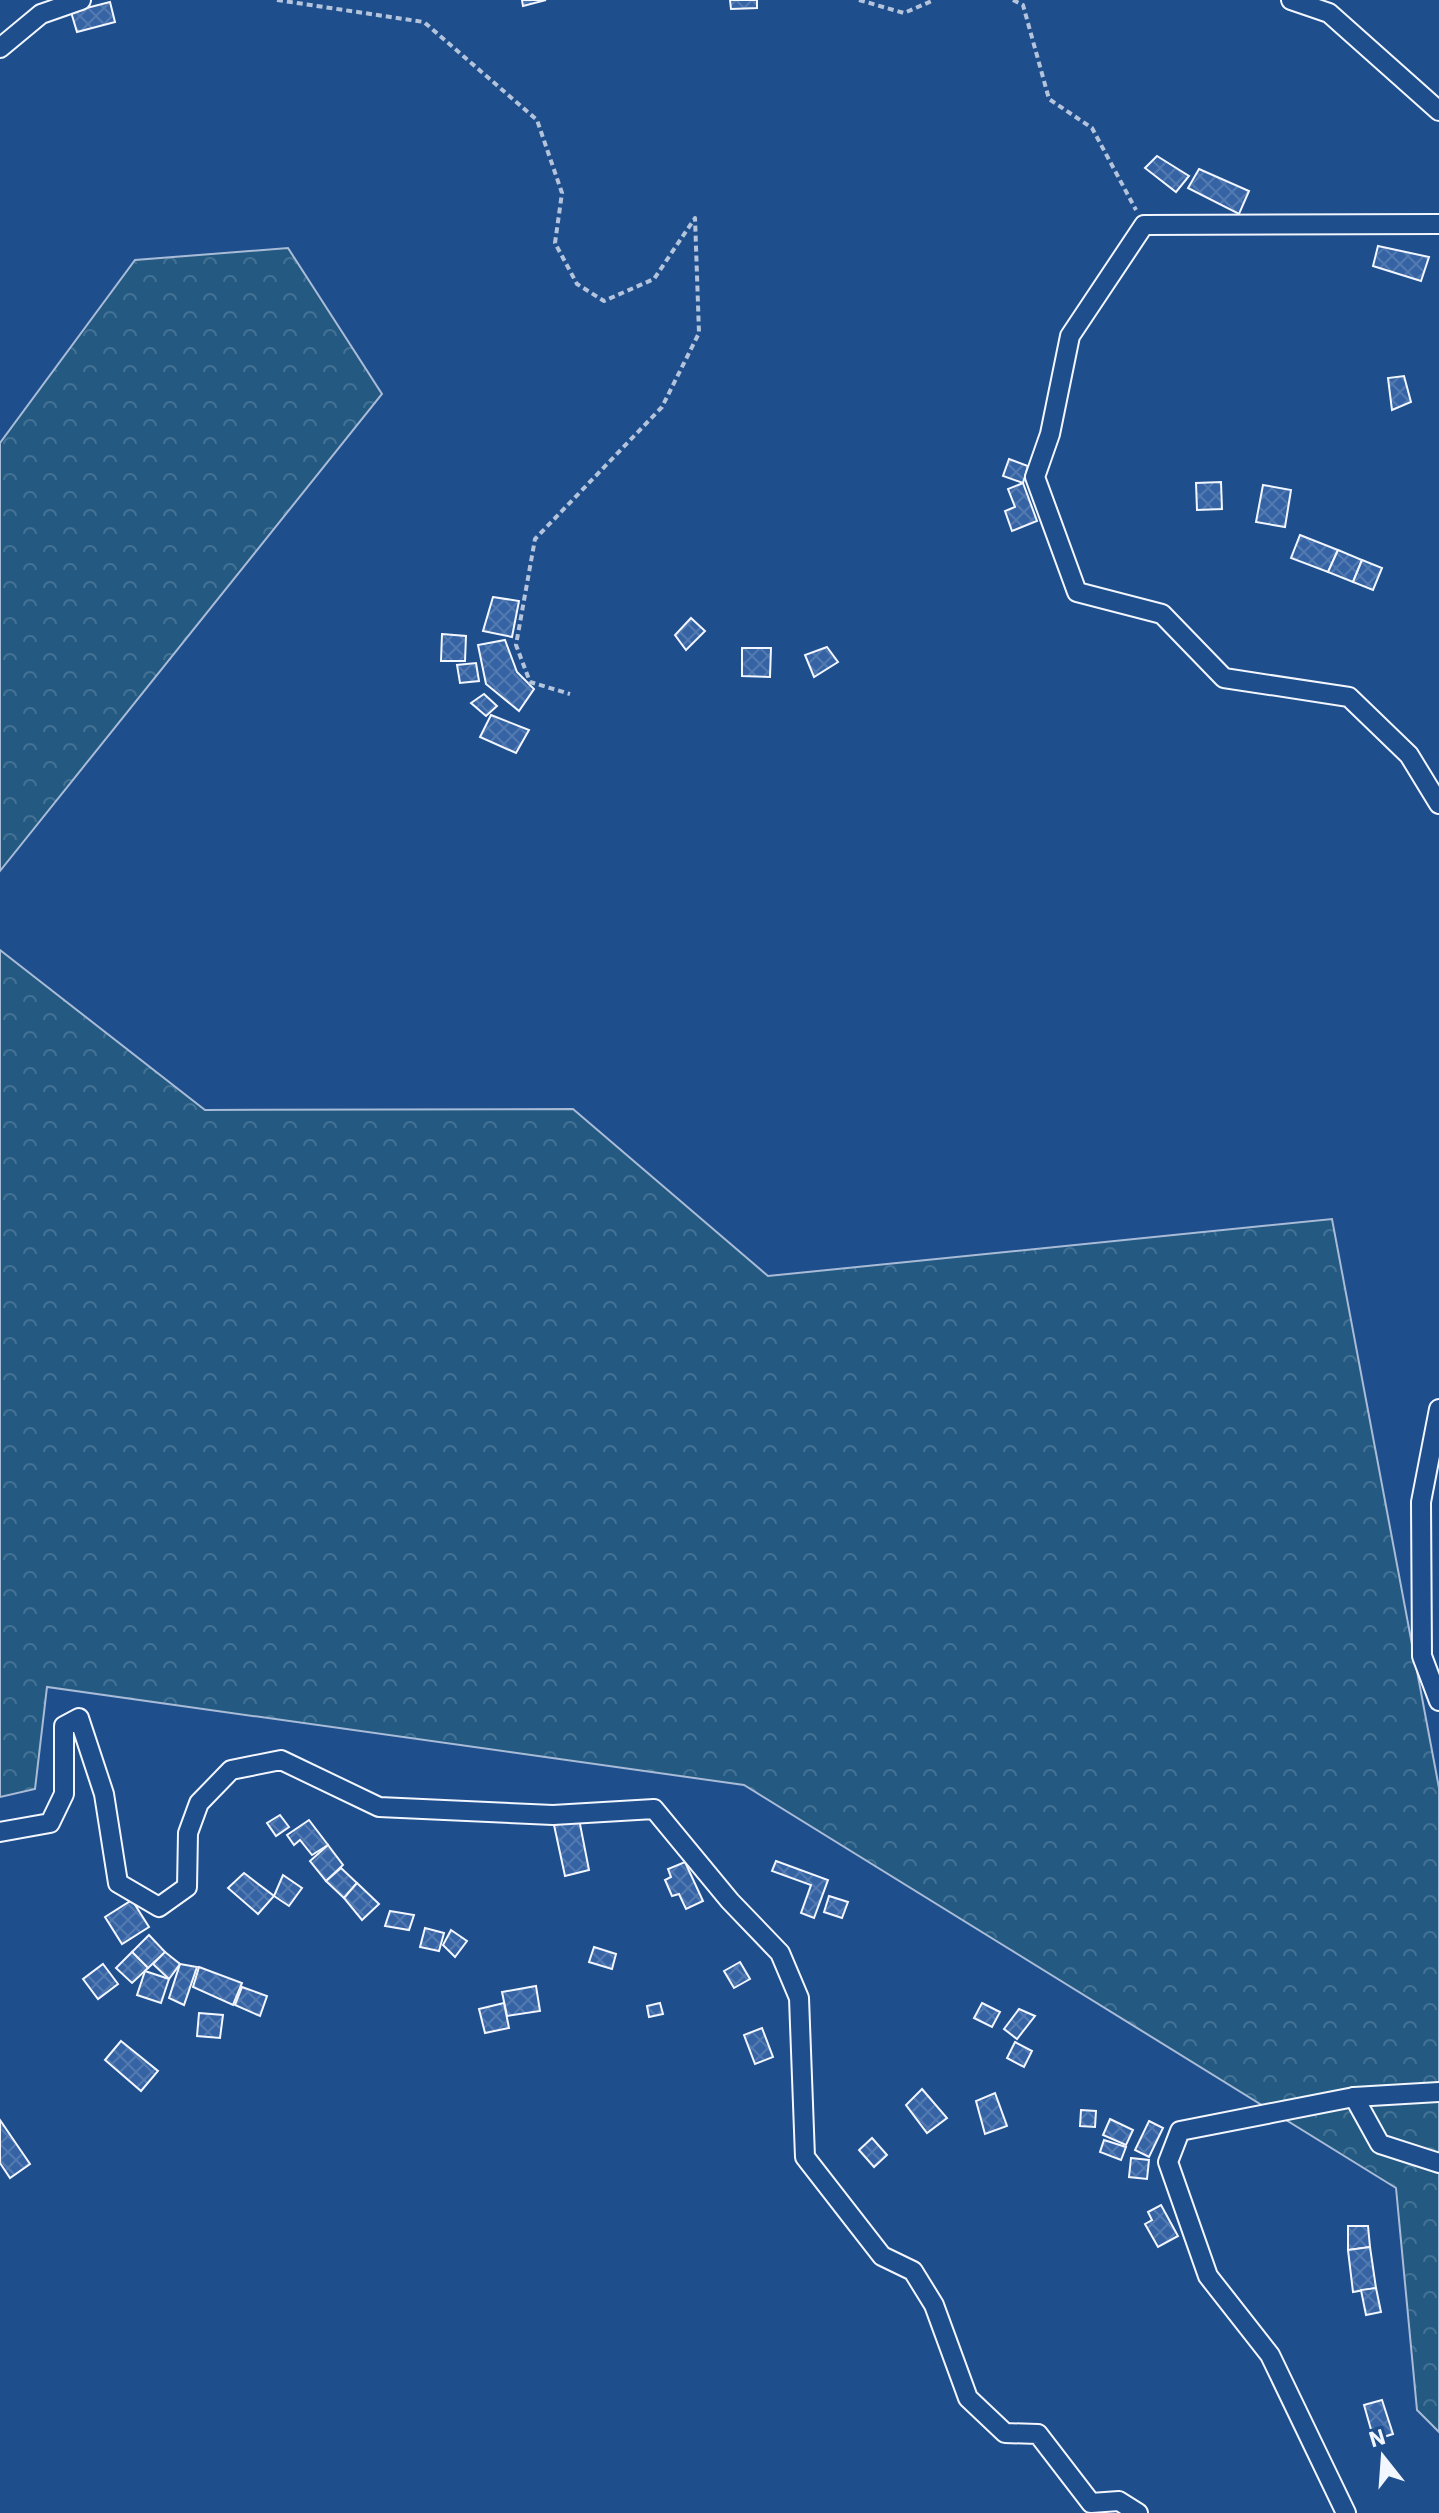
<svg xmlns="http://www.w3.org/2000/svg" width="1439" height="2513" font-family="'IBM Plex Sans',sans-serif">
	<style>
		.forest { fill: url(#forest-crowns); stroke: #a8bbd7; stroke-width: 2 }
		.building { fill: url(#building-cross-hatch); stroke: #f2f6ff; stroke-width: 2 }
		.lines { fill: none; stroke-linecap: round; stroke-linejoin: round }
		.street-casing { stroke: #f2f6ff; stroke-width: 22 }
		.path { stroke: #b3c4dc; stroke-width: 4; stroke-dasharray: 6 4; stroke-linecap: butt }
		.street { stroke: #1f4e8c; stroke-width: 18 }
	</style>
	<defs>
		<pattern id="forest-crowns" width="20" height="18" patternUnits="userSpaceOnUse" patternTransform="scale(2)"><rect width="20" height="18" fill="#245a82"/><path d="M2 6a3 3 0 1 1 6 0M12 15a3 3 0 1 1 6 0" fill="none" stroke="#447295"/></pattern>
		<pattern id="building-cross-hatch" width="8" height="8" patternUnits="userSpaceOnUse" patternTransform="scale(2)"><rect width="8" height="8" fill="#3563a3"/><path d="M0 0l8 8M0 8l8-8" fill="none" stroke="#537ab1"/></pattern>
	</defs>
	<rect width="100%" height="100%" fill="#1f4e8c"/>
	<g class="forest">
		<polygon points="288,248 382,394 0,871 0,443 135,260"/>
		<polygon points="0,950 205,1110 573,1109 768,1276 1332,1219 1439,1788 1439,2432 1417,2410 1396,2188 744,1785 47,1687 35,1789 0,1797"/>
	</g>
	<g class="building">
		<polygon points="522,0 546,0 523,6"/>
		<polygon points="730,0 757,0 757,8 731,9"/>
		<polygon points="110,2 115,22 77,32 71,12"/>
		<polygon points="1157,156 1189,176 1176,192 1145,168"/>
		<polygon points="1199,169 1249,191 1239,214 1188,188"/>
		<polygon points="1378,246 1429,257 1421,281 1373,266"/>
		<polygon points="1404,376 1411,402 1392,410 1388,378"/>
		<polygon points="1009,459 1028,466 1023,483 1003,476"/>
		<polygon points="1221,482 1222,509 1197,510 1196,483"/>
		<polygon points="1023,483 1037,521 1012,531 1005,511 1015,507 1008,489"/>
		<polygon points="1263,485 1291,490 1285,527 1256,522"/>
		<polygon points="1300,535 1338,550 1328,572 1291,558"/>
		<polygon points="1338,550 1362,560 1353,582 1328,572"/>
		<polygon points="1362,560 1382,568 1373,590 1353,582"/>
		<polygon points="493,597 519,601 512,637 483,631"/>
		<polygon points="691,618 705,631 686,650 675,635"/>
		<polygon points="442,634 466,636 465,661 441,661"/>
		<polygon points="505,640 517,672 534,689 519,711 486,684 478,645"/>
		<polygon points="827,647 838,662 814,677 805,655"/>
		<polygon points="742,648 771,648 770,677 742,676"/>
		<polygon points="476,663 479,681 460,683 457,665"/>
		<polygon points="484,694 497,706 486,716 471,703"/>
		<polygon points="491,715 529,730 516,753 480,737"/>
		<polygon points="280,1815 289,1827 276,1836 267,1823"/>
		<polygon points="579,1819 589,1870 565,1876 554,1825"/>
		<polygon points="309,1820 328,1845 312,1855 300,1840 294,1845 287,1835"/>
		<polygon points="328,1845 343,1865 326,1881 310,1861"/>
		<polygon points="776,1861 828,1880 814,1918 801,1913 811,1885 772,1871"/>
		<polygon points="685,1862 703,1901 686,1909 679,1894 672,1896 665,1880 671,1877 668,1869"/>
		<polygon points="341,1868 357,1883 344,1898 326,1881"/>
		<polygon points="244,1873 274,1896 258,1914 228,1888"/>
		<polygon points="283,1875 302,1888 289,1906 274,1896"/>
		<polygon points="357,1883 379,1904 362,1920 344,1898"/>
		<polygon points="829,1896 848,1902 842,1918 824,1912"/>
		<polygon points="132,1900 149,1927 122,1944 105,1917"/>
		<polygon points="390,1911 414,1915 409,1930 385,1926"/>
		<polygon points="425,1928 444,1933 439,1951 420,1947"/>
		<polygon points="451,1930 467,1941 455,1957 443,1945"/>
		<polygon points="149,1935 165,1952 148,1968 132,1952"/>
		<polygon points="594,1947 616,1954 612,1969 589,1962"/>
		<polygon points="132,1952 148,1968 132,1983 116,1968"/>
		<polygon points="165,1952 180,1964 169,1979 153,1964"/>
		<polygon points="740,1962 750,1979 734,1988 724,1971"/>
		<polygon points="103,1964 118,1984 98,1999 83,1979"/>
		<polygon points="180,1964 197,1967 184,2005 169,1998"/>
		<polygon points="199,1967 242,1983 233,2005 193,1987"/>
		<polygon points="145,1971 169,1979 161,2003 137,1995"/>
		<polygon points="536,1986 540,2011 507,2016 502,1992"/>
		<polygon points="242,1987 267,1996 260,2016 235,2005"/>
		<polygon points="504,2003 509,2028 485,2033 479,2009"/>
		<polygon points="660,2003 663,2014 649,2017 647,2006"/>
		<polygon points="982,2003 1000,2012 992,2027 974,2018"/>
		<polygon points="1019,2009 1035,2016 1017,2039 1004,2029"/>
		<polygon points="199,2013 223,2015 220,2038 197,2036"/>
		<polygon points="762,2028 773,2057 755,2064 744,2035"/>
		<polygon points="121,2041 158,2071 141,2091 105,2060"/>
		<polygon points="1015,2042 1032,2051 1024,2067 1007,2058"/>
		<polygon points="922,2089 947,2118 927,2133 906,2105"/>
		<polygon points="995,2093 1007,2126 985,2134 976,2101"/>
		<polygon points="1081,2110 1096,2111 1095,2127 1080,2126"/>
		<polygon points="1110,2119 1133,2130 1126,2145 1103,2135"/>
		<polygon points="0,2120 30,2164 10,2178 0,2163"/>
		<polygon points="1149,2121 1163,2128 1149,2157 1135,2150"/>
		<polygon points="872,2138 887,2155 874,2167 859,2150"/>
		<polygon points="1104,2140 1126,2147 1121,2160 1100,2152"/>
		<polygon points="1131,2158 1149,2160 1147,2179 1129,2177"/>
		<polygon points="1161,2205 1178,2236 1158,2247 1145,2224 1152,2220 1148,2212"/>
		<polygon points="1348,2226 1368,2226 1370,2247 1348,2250"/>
		<polygon points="1370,2247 1376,2288 1353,2292 1348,2250"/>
		<polygon points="1376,2288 1381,2312 1366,2315 1361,2290"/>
		<polygon points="1382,2400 1393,2434 1374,2440 1364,2405"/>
	</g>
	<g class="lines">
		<g class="street-casing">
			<g id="street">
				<polyline points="1291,0 1329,13 1439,111"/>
				<polyline points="0,48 41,14 81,0"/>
				<polyline points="1439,224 1144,225 1070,336 1050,434 1035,477 1077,592 1162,614 1224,678 1349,697 1409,755 1439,804"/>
				<polyline points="1439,1409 1421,1502 1422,1656 1439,1701"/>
				<polyline points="0,1832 50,1823 64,1794 64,1726 79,1718 104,1794 118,1883 159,1907 187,1887 188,1833 199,1803 231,1770 281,1760 379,1807 553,1815 654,1809 730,1901 780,1953 799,1998 805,2157 882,2256 913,2271 934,2305 968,2398 1005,2433 1038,2434 1091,2503 1119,2501 1138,2513"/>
				<polyline points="1354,2097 1380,2144 1439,2163"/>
				<polyline points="1346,2513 1270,2355 1208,2276 1168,2162 1180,2131 1354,2097 1439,2092"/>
			</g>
		</g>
		<g class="path">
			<polyline points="277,0 424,22 537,120 562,193 555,243 577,284 604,301 654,279 695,218 699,333 662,407 535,539 516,645 530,682 570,694"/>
			<polyline points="859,0 904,13 934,0"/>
			<polyline points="1013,0 1023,5 1049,99 1092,128 1136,210"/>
		</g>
		<use href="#street" class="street"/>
	</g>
	<g transform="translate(1383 2457) rotate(343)" stroke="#1f4e8c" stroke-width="6" paint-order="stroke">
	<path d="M0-6L14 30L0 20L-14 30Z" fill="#f2f6ff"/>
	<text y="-12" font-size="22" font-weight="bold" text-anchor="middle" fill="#f2f6ff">N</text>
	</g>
</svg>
